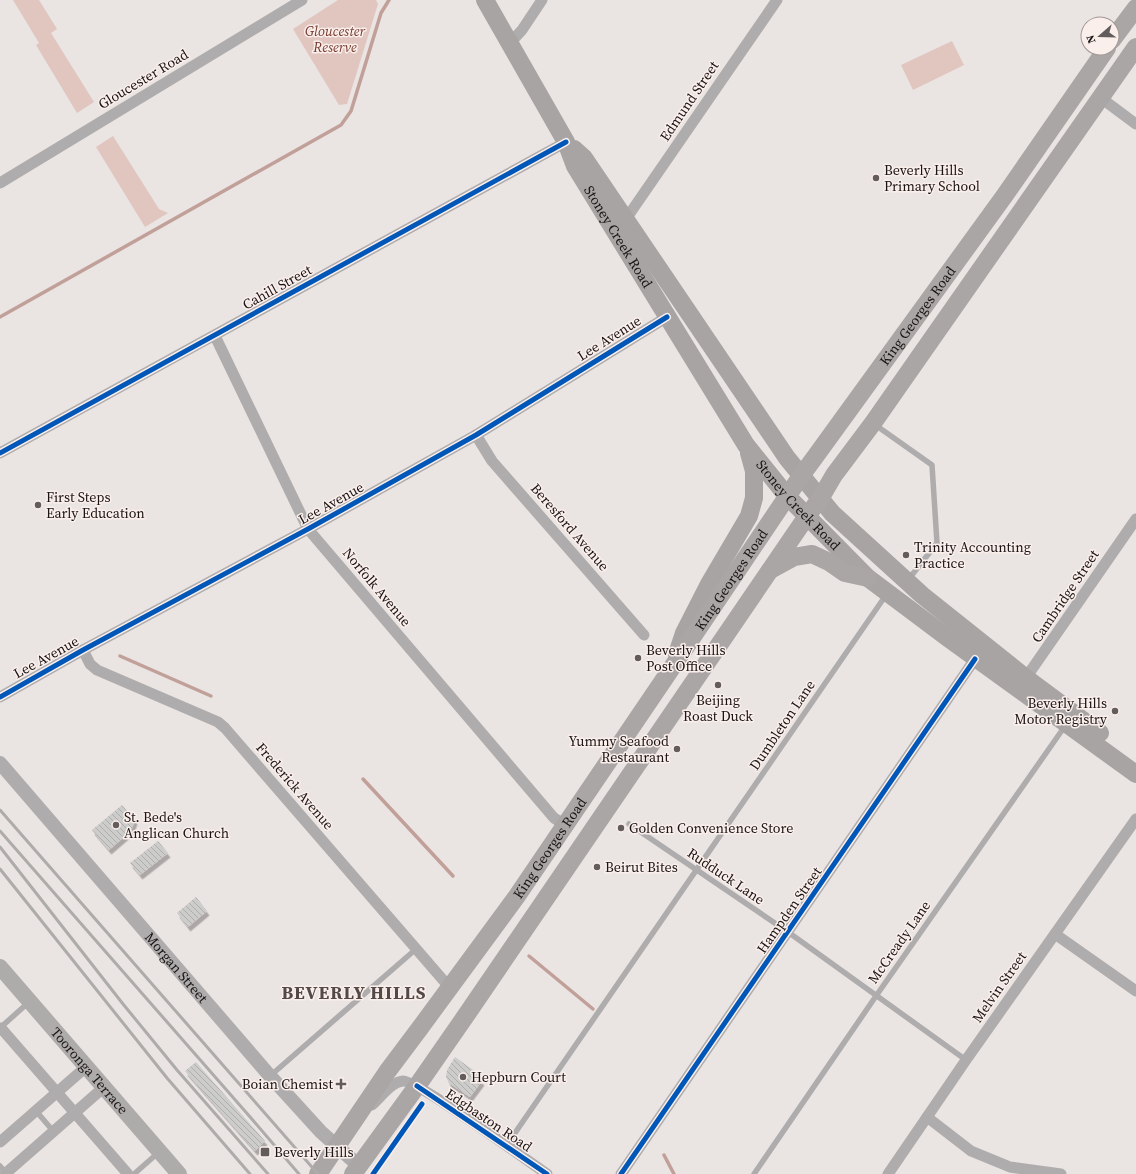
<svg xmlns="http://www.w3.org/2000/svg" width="1136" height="1174" font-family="'Source Serif 4',serif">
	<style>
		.park { fill: #e1c6c0 }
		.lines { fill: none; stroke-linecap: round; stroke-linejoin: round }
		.stream { stroke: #c1a099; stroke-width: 3.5 }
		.building { fill: url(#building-back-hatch); filter: url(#shadow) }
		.service { stroke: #aeacac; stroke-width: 5.5 }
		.minor { stroke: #aeacac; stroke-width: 11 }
		.tertiary { stroke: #aeacac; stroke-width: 14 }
		.secondary { stroke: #aeacab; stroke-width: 16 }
		.primary { stroke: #a8a4a4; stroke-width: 18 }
		.trunk { stroke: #aba6a6; stroke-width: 18 }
		.rail { stroke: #aeabab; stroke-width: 3 }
		.cycleway-casing { stroke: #fbefec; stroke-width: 8 }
		.cycleway { stroke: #0057b8; stroke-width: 5 }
		.poi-dot { fill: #625d5c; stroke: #fbefec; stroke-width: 1.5 }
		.labels { text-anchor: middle; stroke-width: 3; stroke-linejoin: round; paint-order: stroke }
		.park-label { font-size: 14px; font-style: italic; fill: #74392d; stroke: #fbefec }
		.street-label { font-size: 14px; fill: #191514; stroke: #fbefec }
		.poi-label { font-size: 14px; fill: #191514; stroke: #fbefec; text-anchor: start }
		.district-label { font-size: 18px; font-weight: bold; letter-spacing: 1px; fill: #534a47; stroke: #fbefec }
	</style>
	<defs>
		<pattern id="building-back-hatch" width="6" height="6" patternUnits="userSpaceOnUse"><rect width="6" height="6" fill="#cccccb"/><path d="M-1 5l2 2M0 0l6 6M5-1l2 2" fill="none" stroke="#afaead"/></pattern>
		<filter id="shadow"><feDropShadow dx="2.5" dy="4.5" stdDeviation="0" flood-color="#0004"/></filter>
	</defs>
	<rect width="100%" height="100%" fill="#eae4e2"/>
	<g class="park">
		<polygon points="13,0 39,0 57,29 51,33 94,102 77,113 36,45 39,43"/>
		<polygon points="338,0 376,0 378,4 347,104 339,105 293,29"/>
		<polygon points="952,41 964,65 913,90 901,65"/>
		<polygon points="113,136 159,209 168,213 145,227 96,147"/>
	</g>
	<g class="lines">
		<g class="stream">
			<polyline points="0,317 341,125 351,111 381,13 389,0"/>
			<polyline points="120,656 211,696"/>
			<polyline points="363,779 453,876"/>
			<polyline points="529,956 593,1009"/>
			<polyline points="664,1155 674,1174"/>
		</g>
	</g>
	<g class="building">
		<polygon points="122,805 135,820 131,831 109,850 92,830"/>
		<polygon points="158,841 168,853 140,875 130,863"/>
		<polygon points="196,897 207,911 188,927 177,913"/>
		<polygon points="455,1057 480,1075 478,1078 482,1081 470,1097 449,1083 446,1077 447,1070"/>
		<polygon points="196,1062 265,1141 255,1151 185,1071"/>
	</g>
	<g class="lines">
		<g class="service">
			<polyline points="874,424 932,465 937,543 908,580"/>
			<polyline points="629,824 788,932 966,1060"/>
			<polyline points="0,1028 29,1002"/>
			<polyline points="270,1076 416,949"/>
			<polyline points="36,1111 54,1132"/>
			<polyline points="506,1146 886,595"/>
			<polyline points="0,1166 7,1174"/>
			<polyline points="134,1174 159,1152"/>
			<polyline points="754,1174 876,996 1065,726"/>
		</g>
		<g class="minor">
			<polyline points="510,43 522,30 542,0"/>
			<polyline points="1101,98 1136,124"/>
			<polyline points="0,183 302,0"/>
			<polyline points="626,219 777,0"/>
			<polyline points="215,336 308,529 554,818 565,825"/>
			<polyline points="476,435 492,461 644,635"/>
			<polyline points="0,453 566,142"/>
			<polyline points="83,650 90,664 97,670 218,722 225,728 450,988"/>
			<polyline points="1023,682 1136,519"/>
			<polyline points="0,697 83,650 308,529 476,435 667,317"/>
			<polyline points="1055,934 1136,991"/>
			<polyline points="1,1028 128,1174"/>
			<path d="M372,1105C381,1097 391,1082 403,1081C417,1080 528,1161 547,1174"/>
			<polyline points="927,1117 971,1151 1010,1167 1061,1174"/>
			<polyline points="0,1142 86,1067"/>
			<polyline points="5,1174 103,1088"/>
			<polyline points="621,1174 975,659"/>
			<polyline points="888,1174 966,1060 1136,819"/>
		</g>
		<path class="tertiary" id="s1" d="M0,763L270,1076L321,1132L359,1166"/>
		<path class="secondary" id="s2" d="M0,967L179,1174"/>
		<g class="primary">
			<path id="s3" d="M485,0L566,142L575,166L746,445L787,496L868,578L948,638L1136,774"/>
			<polyline points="574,149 584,158 787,458 832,513 922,595 1026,678 1100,733"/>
			<polyline points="677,654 684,633 709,584 749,516 754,498 754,471 749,453"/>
		</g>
		<g class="trunk">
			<polyline points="1112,40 1136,8"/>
			<polyline points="772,569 794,557 812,554 829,562 845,573 868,578"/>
			<path id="s4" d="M318,1174L387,1072L420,1028L517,896L671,669L801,476L815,457L1005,195L1107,48"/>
			<polyline points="353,1174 417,1086 469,1011 807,516 820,499 834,475 873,423 1136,47"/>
		</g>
		<g class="rail">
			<polyline points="0,810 318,1174"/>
			<polyline points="0,831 251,1118 299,1174"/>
			<polyline points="0,847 123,1004 177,1070 268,1174"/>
			<polyline points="0,869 167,1078 250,1174"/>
		</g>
		<g class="cycleway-casing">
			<g id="cycleway">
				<polyline points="0,453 566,142"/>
				<polyline points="0,697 83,650 308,529 476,435 667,317"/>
				<polyline points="417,1086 547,1174"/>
				<polyline points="373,1174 422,1104"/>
				<polyline points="621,1174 975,659"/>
			</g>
		</g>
		<use href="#cycleway" class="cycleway"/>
	</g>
	<g class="poi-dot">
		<circle cx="876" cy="178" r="4"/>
		<circle cx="38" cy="505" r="4"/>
		<circle cx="906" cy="555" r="4"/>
		<circle cx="638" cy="658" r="4"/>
		<circle cx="718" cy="685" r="4"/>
		<circle cx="1115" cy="711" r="4"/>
		<circle cx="677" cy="749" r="4"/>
		<circle cx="116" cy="825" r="4"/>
		<circle cx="621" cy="828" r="4"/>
		<circle cx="597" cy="867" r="4"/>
		<circle cx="463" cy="1077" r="4"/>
		<path d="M339 1078h4v4h4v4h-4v4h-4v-4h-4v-4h4z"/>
		<rect x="260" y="1147" width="10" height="10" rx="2"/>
	</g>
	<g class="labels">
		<g class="park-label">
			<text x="335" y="36">Gloucester<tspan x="335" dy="16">Reserve</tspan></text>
		</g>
		<g class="street-label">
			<text transform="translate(143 79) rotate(-31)" y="5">Gloucester Road</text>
			<text transform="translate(689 101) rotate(-56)" y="5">Edmund Street</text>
			<text dy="5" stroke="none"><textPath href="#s3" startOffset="272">Stoney Creek Road</textPath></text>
			<text transform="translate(277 287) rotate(-29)" y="5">Cahill Street</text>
			<text dy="5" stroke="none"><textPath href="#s4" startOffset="1047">King Georges Road</textPath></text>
			<text transform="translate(609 338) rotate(-32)" y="5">Lee Avenue</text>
			<text transform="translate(331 503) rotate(-29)" y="5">Lee Avenue</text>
			<text dy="5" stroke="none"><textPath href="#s3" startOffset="596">Stoney Creek Road</textPath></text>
			<text transform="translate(570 527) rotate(49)" y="5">Beresford Avenue</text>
			<text dy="5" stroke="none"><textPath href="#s4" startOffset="724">King Georges Road</textPath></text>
			<text transform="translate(377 587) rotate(50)" y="5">Norfolk Avenue</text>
			<text transform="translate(1065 596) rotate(-56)" y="5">Cambridge Street</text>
			<text transform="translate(46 657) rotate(-29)" y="5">Lee Avenue</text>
			<text transform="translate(782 725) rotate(-56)" y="5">Dumbleton Lane</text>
			<text transform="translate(295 786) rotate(49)" y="5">Frederick Avenue</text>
			<text dy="5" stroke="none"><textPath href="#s4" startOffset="400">King Georges Road</textPath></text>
			<text transform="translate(726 876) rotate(34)" y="5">Rudduck Lane</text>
			<text transform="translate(789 910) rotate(-55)" y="5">Hampden Street</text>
			<text transform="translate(899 942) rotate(-55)" y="5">McCready Lane</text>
			<text dy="5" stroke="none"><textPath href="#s1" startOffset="270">Morgan Street</textPath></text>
			<text transform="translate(999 987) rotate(-55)" y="5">Melvin Street</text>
			<text dy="5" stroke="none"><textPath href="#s2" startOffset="137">Tooronga Terrace</textPath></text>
			<text transform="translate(489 1120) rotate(34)" y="5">Edgbaston Road</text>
		</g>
		<g class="poi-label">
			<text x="884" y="175">Beverly Hills<tspan x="884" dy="16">Primary School</tspan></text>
			<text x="46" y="502">First Steps<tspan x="46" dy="16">Early Education</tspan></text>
			<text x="914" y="552">Trinity Accounting<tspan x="914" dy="16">Practice</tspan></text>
			<text x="646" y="655">Beverly Hills<tspan x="646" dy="16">Post Office</tspan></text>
			<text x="718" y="705" text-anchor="middle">Beijing<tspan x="718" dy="16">Roast Duck</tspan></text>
			<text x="1107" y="708" text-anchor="end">Beverly Hills<tspan x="1107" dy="16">Motor Registry</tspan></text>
			<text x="669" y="746" text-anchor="end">Yummy Seafood<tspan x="669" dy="16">Restaurant</tspan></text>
			<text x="124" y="822">St. Bede's<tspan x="124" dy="16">Anglican Church</tspan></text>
			<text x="629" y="833">Golden Convenience Store</text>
			<text x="605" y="872">Beirut Bites</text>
			<text x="471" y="1082">Hepburn Court</text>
			<text x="333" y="1089" text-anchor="end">Boian Chemist</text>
			<text x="274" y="1157">Beverly Hills</text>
		</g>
		<g class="district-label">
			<text x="354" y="999">BEVERLY HILLS</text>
		</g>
	</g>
	<g transform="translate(1100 36) rotate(250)"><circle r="19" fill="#fbefec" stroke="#a19896"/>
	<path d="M0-3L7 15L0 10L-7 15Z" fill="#625d5c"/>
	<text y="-6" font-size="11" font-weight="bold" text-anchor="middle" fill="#191514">N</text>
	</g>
</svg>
